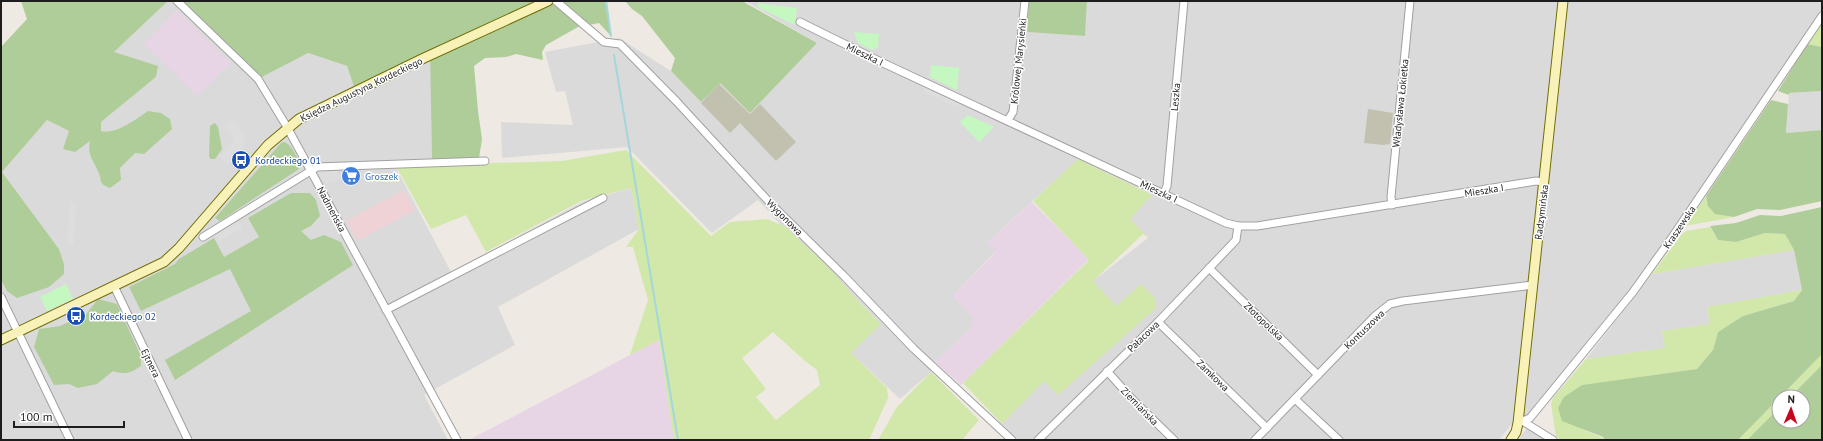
<svg xmlns="http://www.w3.org/2000/svg" width="1823" height="441" font-family="'PT Sans',sans-serif">
	<style>
		.residential { fill: #dbdada }
		.commercial { fill: #efd2d5 }
		.industrial { fill: #e7d5e6 }
		.construction { fill: #c2c0af }
		.grass { fill: #d1e8aa; fill-rule: evenodd }
		.forest { fill: #afcd99 }
		.park { fill: #c4f8c0 }
		.parking { fill: #ddd }
		.lines { fill: none; stroke-linecap: round; stroke-linejoin: round }
		.stream { stroke: #a4d6db; stroke-width: 2 }
		.street-casing { stroke: #a1a1a1; stroke-width: 9 }
		.secondary-casing { stroke: #716e07; stroke-width: 11 }
		.street { stroke: #fff; stroke-width: 7 }
		.secondary { stroke: #f8f2b8; stroke-width: 9 }
		.labels { text-anchor: middle; stroke-width: 3; stroke-linejoin: round; paint-order: stroke }
		.street-label { font-size: 10px; fill: #1d1d1d; stroke: #fff }
		.transit-label { font-size: 10px; fill: #164399; stroke: #fff; text-anchor: start }
		.shop-label { font-size: 10px; fill: #366cbe; stroke: #fff; text-anchor: start }
	</style>
	<rect width="100%" height="100%" fill="#eee9e3"/>
	<g class="residential">
		<polygon points="168,1 177,1 258,79 307,53 347,66 354,87 431,49 432,164 395,166 451,272 582,202 631,188 639,229 498,307 515,345 424,395 448,440 1,440 1,280 7,291 64,274 64,264 59,249 2,172 47,120 69,131 101,122 156,77 114,52"/>
		<polygon points="745,1 1029,1 1027,32 1085,36 1087,1 1822,1 1822,16 1633,292 1524,422 1511,425 1499,440 1018,440 1002,424 1044,380 1058,395 1116,306 1093,281 1148,238 1130,219 1152,195 1078,159 987,243 996,251 953,296 975,319 972,328 935,362 931,372 900,399 851,353 880,323 817,258 781,225 758,200 712,233 627,147 502,158 501,122 573,125 565,91 556,92 545,52 619,38 671,71 701,102 719,82 750,113 817,43"/>
		<polygon points="1822,91 1822,130 1786,133 1789,93"/>
		<polygon points="1794,250 1802,290 1707,307 1710,324 1662,331 1665,348 1586,359 1652,274"/>
		<polygon points="1527,428 1546,440 1518,440"/>
	</g>
	<polygon class="commercial" points="404,190 415,210 357,241 346,221"/>
	<g class="industrial">
		<polygon points="177,10 231,63 197,96 144,44"/>
		<polygon points="1032,202 1089,259 961,385 935,362 972,328 969,325 975,319 953,296 996,252 987,243"/>
		<polygon points="659,340 674,440 469,440 630,355"/>
	</g>
	<g class="construction">
		<polygon points="719,84 750,114 760,104 796,142 776,161 740,123 730,133 701,103"/>
		<polygon points="1368,109 1393,113 1390,144 1383,145 1364,143"/>
	</g>
	<g class="grass">
		<polygon points="1822,23 1822,47 1807,44"/>
		<path d="M626,150L711,236L730,222L767,219L781,225L785,226L830,269L861,304L881,324L851,353L887,388L888,398L869,440H674L659,340L630,355L648,300L633,247H626L639,229L631,188L581,201L486,252L466,215L431,229L396,166L562,161ZM773,332L804,360L817,370L820,385L776,420L756,397L766,389L742,358Z"/>
		<polygon points="1078,159 1152,195 1130,219 1149,238 1143,234 1093,281 1116,306 1141,284 1156,299 1156,308 1058,395 1044,381 1002,424 963,383 1089,260 1033,201"/>
		<path d="M1706,196C1710,215 1717,214 1734,217L1685,226Z"/>
		<polygon points="1710,227 1718,240 1736,242 1765,233 1785,234 1794,250 1652,274 1682,234 1686,231"/>
		<polygon points="1802,290 1794,301 1743,316 1718,332 1713,350 1697,369 1583,385 1581,429 1603,438 1605,440 1561,440 1556,437 1551,404 1553,398 1586,359 1665,348 1662,331 1710,324 1707,307"/>
		<polygon points="1822,354 1822,365 1790,397 1780,397"/>
		<polygon points="931,372 979,420 962,440 878,440 897,407"/>
		<polygon points="1779,398 1779,408 1747,440 1738,440"/>
	</g>
	<g class="forest">
		<path d="M21,1H168L114,52L158,66L156,77L101,122V131C116,135 136,119 148,111L161,113L170,119L172,129L144,154L135,153L120,168L121,180L110,188C97,183 103,181 98,171C93,159 87,155 90,141L75,152L63,149L69,131L47,120L2,172L59,249L64,264V274L49,287L17,298L7,291L1,280V47L27,19Z"/>
		<polygon points="177,1 605,1 611,36 599,23 578,27 546,45 542,52 543,60 516,54 506,57 485,58 474,66 478,111 482,139 479,158 432,160 430,50 354,87 347,66 308,53 258,79"/>
		<polygon points="625,1 742,1 817,43 750,113 720,83 701,102 671,71 675,58 642,16 632,9"/>
		<polygon points="1029,1 1087,1 1085,36 1027,32"/>
		<polygon points="1807,44 1822,47 1822,91 1789,93 1789,95 1778,91"/>
		<polygon points="1771,100 1788,104 1786,133 1822,130 1822,201 1780,210 1757,209 1734,217 1715,214 1708,206 1706,196"/>
		<polygon points="215,123 218,127 222,149 215,159 211,159 209,157 210,126"/>
		<path d="M285,142C292,146 300,160 299,169L220,221L215,218L281,143Z"/>
		<polygon points="291,193 310,193 316,200 320,216 311,226 301,231 311,240 324,235 341,242 353,265 175,380 165,360 251,311 230,269 141,311 129,287 175,264 179,259 214,238 224,257 259,237 248,218"/>
		<polygon points="1822,207 1822,354 1738,440 1605,440 1603,437 1562,421 1558,408 1564,397 1582,385 1697,369 1713,350 1718,332 1743,316 1794,301 1802,290 1794,250 1785,234 1765,233 1736,242 1718,240 1710,226 1736,223 1760,215 1781,216"/>
		<path d="M98,299L117,304L141,356V366C131,373 125,375 113,371L97,384L78,388L69,384L54,385L34,347L39,329L60,326L86,314Z"/>
		<polygon points="1822,365 1822,440 1747,440 1779,408 1779,421 1803,421 1803,397 1790,397"/>
	</g>
	<g class="park">
		<polygon points="758,3 797,8 795,25 758,7"/>
		<polygon points="854,32 879,34 878,47 872,50 858,43"/>
		<polygon points="931,65 959,68 957,90 930,77"/>
		<polygon points="968,115 994,127 979,142 960,122"/>
		<polygon points="66,284 73,299 47,311 40,297"/>
	</g>
	<g class="parking">
		<polygon points="926,86 961,102 958,108 923,92"/>
		<polygon points="234,119 244,134 245,145 242,151 227,165 219,156 233,142 233,138 224,125"/>
		<polygon points="337,169 340,179 326,184 318,170"/>
		<polygon points="70,202 76,202 74,245 67,245"/>
		<polygon points="239,221 243,228 219,241 215,235"/>
	</g>
	<g class="lines">
		<g class="stream">
			<polyline points="606,1 611,36"/>
			<polyline points="614,55 678,440"/>
		</g>
		<g class="street-casing">
			<g id="street">
				<polyline points="177,1 258,79 287,127 457,440"/>
				<polyline points="556,1 604,42 620,44 677,102 772,205 844,276 914,349 1012,440"/>
				<polyline points="800,22 881,62 1226,223 1238,226 1257,226 1536,181 1544,182"/>
				<polyline points="1008,120 1013,112 1025,1"/>
				<polyline points="1164,193 1167,186 1184,1"/>
				<polyline points="1392,205 1391,197 1410,1"/>
				<polyline points="203,237 317,167 485,161"/>
				<polyline points="1209,268 1318,375"/>
				<polyline points="114,286 188,440"/>
				<polyline points="1,297 70,440"/>
				<polyline points="386,310 603,198"/>
				<polyline points="1158,322 1267,428"/>
				<polyline points="1107,371 1132,399 1174,440"/>
				<polyline points="1295,399 1339,440"/>
				<polyline points="1524,422 1553,440"/>
				<polyline points="1518,423 1530,418 1633,292 1673,236 1822,16"/>
				<polyline points="1038,440 1158,322 1236,240 1238,226"/>
				<polyline points="1255,440 1375,316 1390,304 1403,301 1533,285"/>
			</g>
		</g>
		<g class="secondary-casing">
			<g id="secondary">
				<polyline points="1,340 164,262 179,248 268,145 299,119 424,58 548,1"/>
				<polyline points="1511,440 1516,432 1518,423 1563,1"/>
			</g>
		</g>
		<use href="#street" class="street"/>
		<use href="#secondary" class="secondary"/>
	</g>
	<defs>
		<g id="bus-disc" transform="scale(1)"><circle r="9.5" fill="#1a4fb4" stroke="#fff"/><path d="M-5-6H5V4H4V6H2V4H-2V6H-4V4H-5ZM-3.5-4V0h7V-4ZM-3.5 1.2v1.5H-2V1.2ZM2 1.2v1.5H3.5V1.2Z" fill="#fff"/></g>
		<g id="supermarket-disc" transform="scale(1)"><circle r="9.5" fill="#3f7fe0" stroke="#fff"/><path d="M-6-5.5h2.5l.6 2H6L4.5 2H-2.5L-4.4-4H-6ZM-1.5 3.2a1.3 1.3 0 1 0 .1 0ZM3 3.2a1.3 1.3 0 1 0 .1 0Z" fill="#fff"/></g>
	</defs>
	<g fill-rule="evenodd">
		<use href="#bus-disc" x="241" y="160"/>
		<use href="#supermarket-disc" x="351" y="176"/>
		<use href="#bus-disc" x="76" y="316"/>
	</g>
	<g class="labels">
		<g class="street-label">
			<text transform="translate(865 54) rotate(26)" y="4">Mieszka I</text>
			<text transform="translate(1018 61) rotate(-84)" y="4">Królowej Marysieńki</text>
			<text transform="translate(361 89) rotate(-26)" y="4">Księdza Augustyna Kordeckiego</text>
			<text transform="translate(1175 97) rotate(-85)" y="4">Leszka</text>
			<text transform="translate(1400 103) rotate(-84)" y="4">Władysława Łokietka</text>
			<text transform="translate(1484 190) rotate(-9)" y="4">Mieszka I</text>
			<text transform="translate(1159 191) rotate(25)" y="4">Mieszka I</text>
			<text transform="translate(332 209) rotate(62)" y="4">Nadmeńska</text>
			<text transform="translate(1541 212) rotate(-83)" y="4">Radzymińska</text>
			<text transform="translate(785 217) rotate(45)" y="4">Wygonowa</text>
			<text transform="translate(1679 227) rotate(-56)" y="4">Kraszewska</text>
			<text transform="translate(1264 321) rotate(44)" y="4">Złotopolska</text>
			<text transform="translate(1364 329) rotate(-44)" y="4">Kontuszowa</text>
			<text transform="translate(1143 336) rotate(-44)" y="4">Pałacowa</text>
			<text transform="translate(151 363) rotate(64)" y="4">Ejtnera</text>
			<text transform="translate(1213 375) rotate(44)" y="4">Zamkowa</text>
			<text transform="translate(1140 406) rotate(46)" y="4">Ziemiańska</text>
		</g>
		<g class="transit-label">
			<text x="255" y="164">Kordeckiego 01</text>
			<text x="90" y="320">Kordeckiego 02</text>
		</g>
		<g class="shop-label">
			<text x="365" y="180">Groszek</text>
		</g>
	</g>
	<rect width="1823" height="441" fill="none" stroke="#1d1d1d" stroke-width="4"/>
	<g transform="translate(1791 409) rotate(2)"><circle r="19" fill="#ffffff" stroke="#a5a5a5"/>
	<path d="M0-3L7 15L0 10L-7 15Z" fill="#c6051f"/>
	<text y="-6" font-size="11" font-weight="bold" text-anchor="middle" fill="#1d1d1d">N</text>
	</g>
	<path d="M14 421v6h110v-6" fill="none" stroke="#1d1d1d" stroke-width="2"/>
	<text x="20" y="421" font-size="12" fill="#1d1d1d" stroke="#ffffff" stroke-width="3" paint-order="stroke">100 m</text>
</svg>
